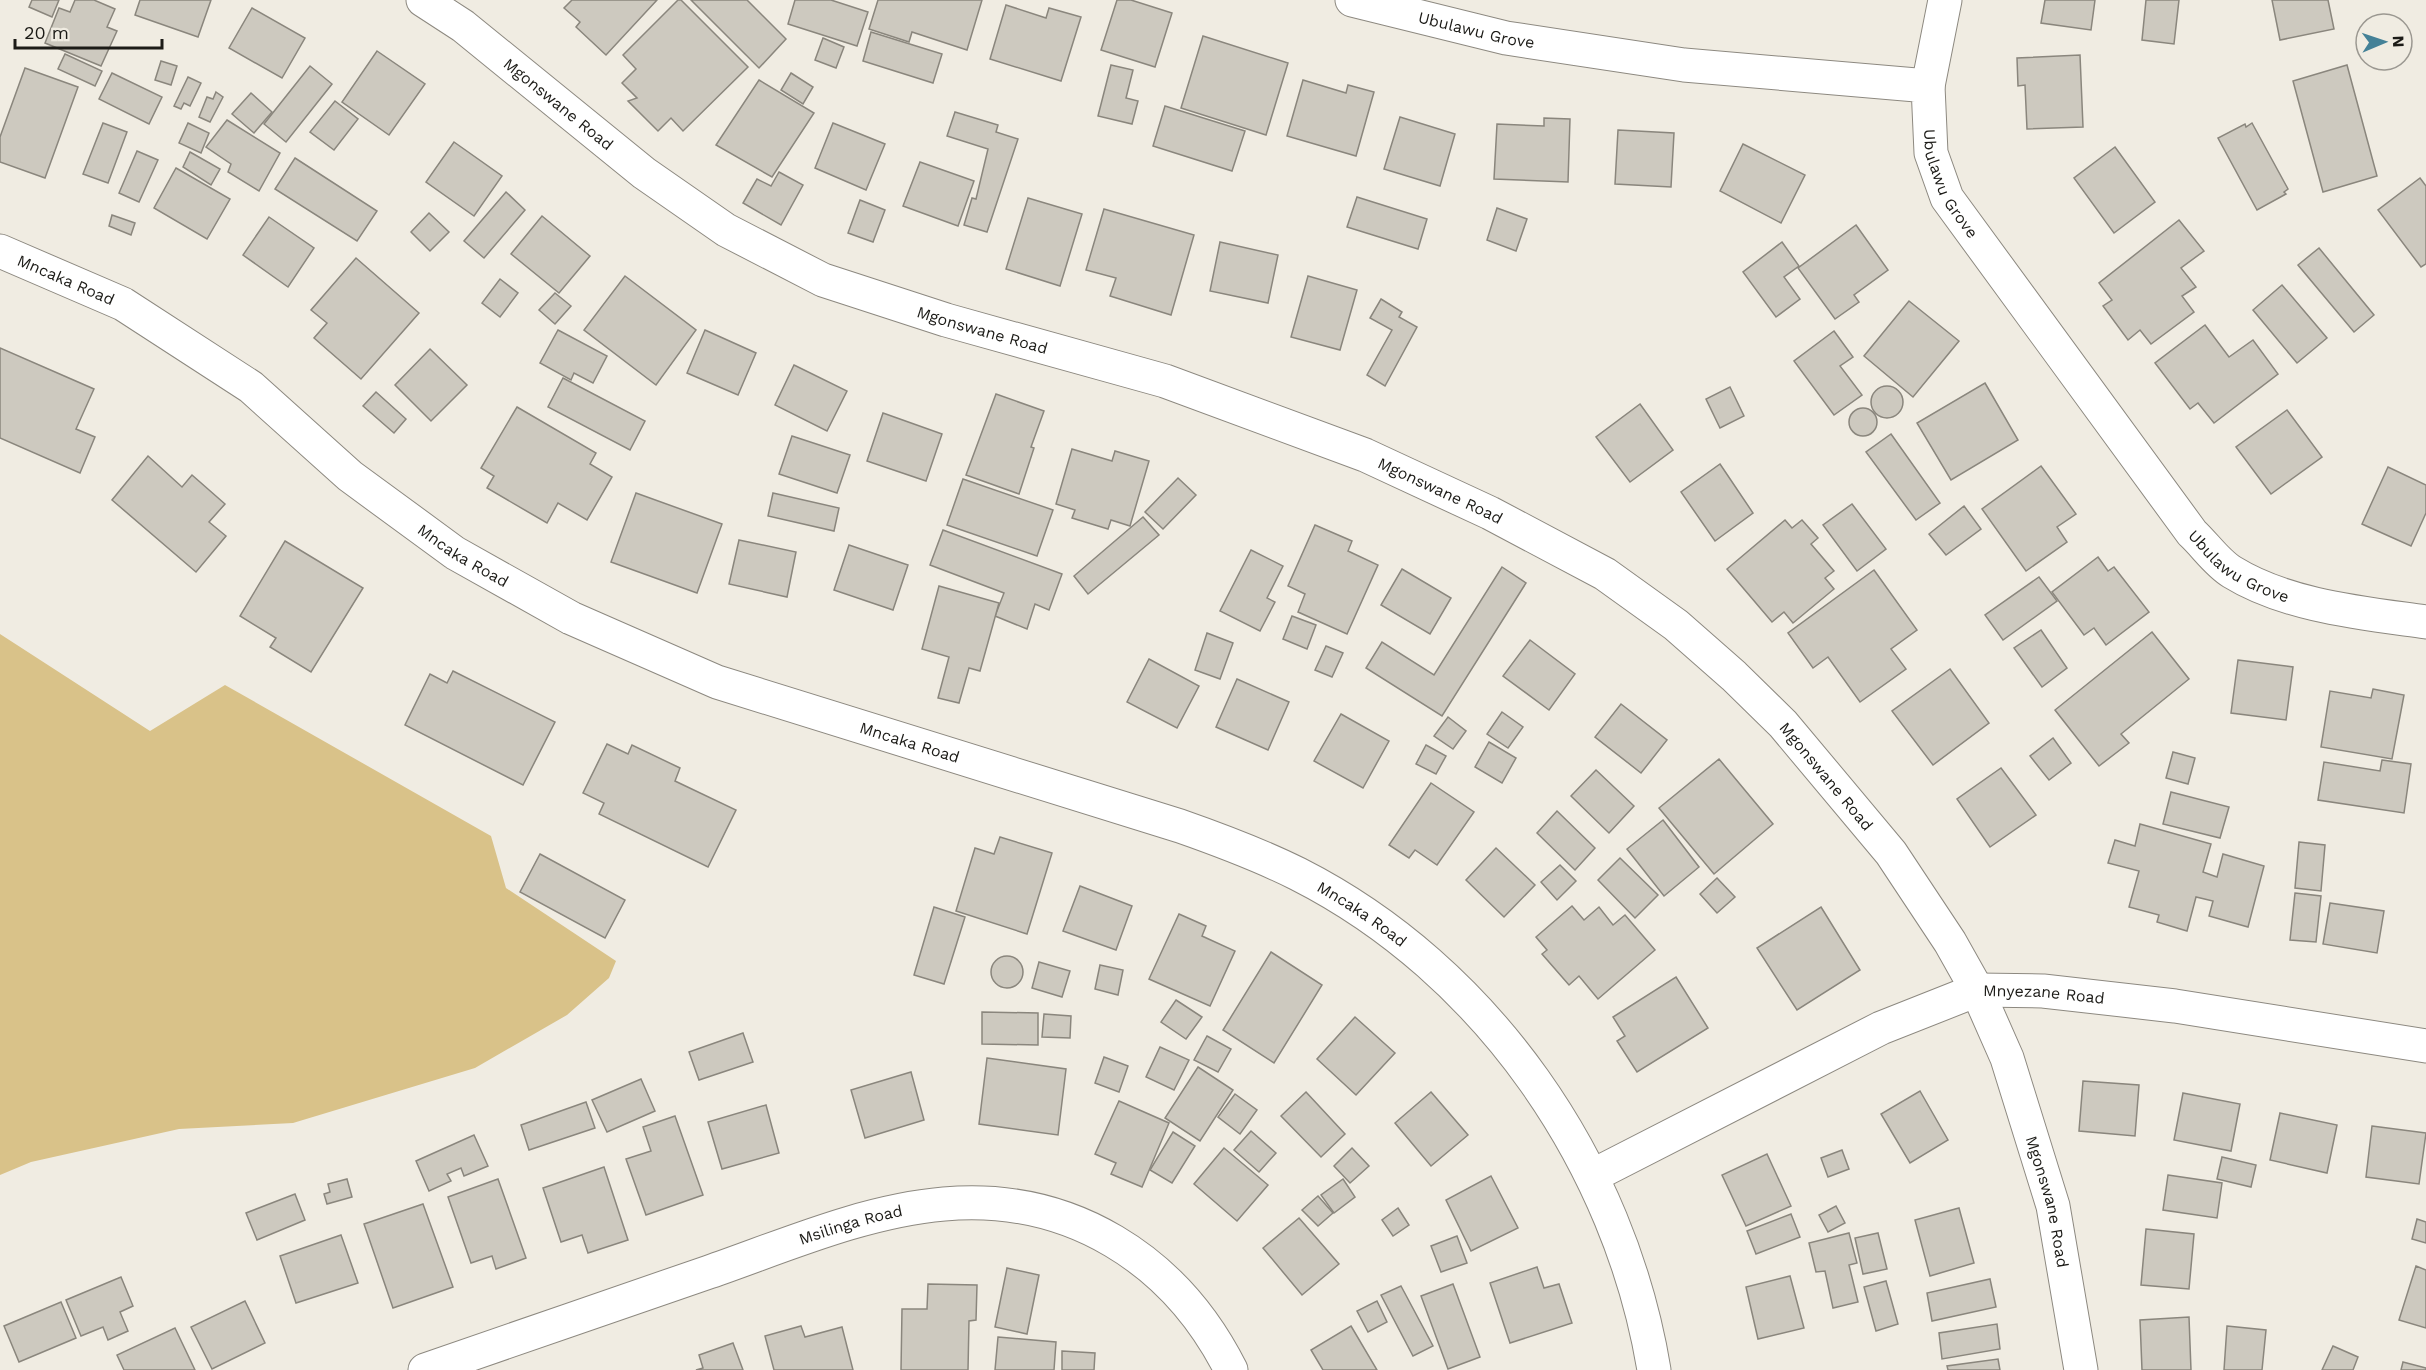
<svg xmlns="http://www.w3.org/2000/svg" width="2426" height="1370" font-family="'Work Sans',sans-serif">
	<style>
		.green { fill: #d9c289 }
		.building { fill: #cdc9bf; stroke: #8a867d; stroke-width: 1.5 }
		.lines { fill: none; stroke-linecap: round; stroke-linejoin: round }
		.minor-casing { stroke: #8d8980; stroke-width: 35 }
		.minor { stroke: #fff; stroke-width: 33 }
		.labels { text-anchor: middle; stroke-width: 4.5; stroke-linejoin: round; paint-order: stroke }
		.street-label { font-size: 16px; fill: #1c1b17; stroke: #f0ece2 }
	</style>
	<rect width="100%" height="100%" fill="#f0ece2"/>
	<polygon class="green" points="0,634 150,731 225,685 491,836 506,888 616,961 609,978 567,1015 475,1068 293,1123 179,1129 31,1162 0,1175"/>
	<g class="building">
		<polygon points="32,0 59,0 52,17 29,7"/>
		<polygon points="75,0 94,0 115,9 107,27 117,31 101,66 45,43 59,8 70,12"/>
		<polygon points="140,0 211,0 198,37 135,15"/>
		<polygon points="572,0 657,0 606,55 576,27 580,22 564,8"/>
		<polygon points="678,0 681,0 748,67 683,131 671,118 658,131 628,101 637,98 622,83 636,69 623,55"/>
		<polygon points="691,0 747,0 786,39 759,68"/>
		<polygon points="795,0 831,0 868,12 857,46 788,24"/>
		<polygon points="878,0 982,0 967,50 912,32 909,42 869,29"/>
		<polygon points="1117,0 1131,0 1172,13 1155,67 1101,50"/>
		<polygon points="2045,0 2095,0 2091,30 2041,23"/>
		<polygon points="2146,0 2179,0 2174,44 2142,40"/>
		<polygon points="2272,0 2328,0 2334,29 2280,40"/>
		<polygon points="1006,5 1046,18 1049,8 1081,17 1061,81 990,59"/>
		<polygon points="252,8 305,38 282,78 229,48"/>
		<polygon points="871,32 942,54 933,83 863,61"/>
		<polygon points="1203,36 1288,63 1266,135 1181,108"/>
		<polygon points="823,38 844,47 836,68 815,60"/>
		<polygon points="377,51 425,84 389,135 342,102"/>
		<polygon points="65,54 102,71 95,86 58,69"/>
		<polygon points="2080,55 2083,127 2027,129 2025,85 2018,86 2017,58"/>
		<polygon points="161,61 177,66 171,85 155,80"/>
		<polygon points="1111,65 1133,70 1126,98 1138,101 1132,124 1098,116"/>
		<polygon points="2347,65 2377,176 2323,192 2293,81"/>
		<polygon points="310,66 332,84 286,142 264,124"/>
		<polygon points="25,68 78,87 45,178 0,162 0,137"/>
		<polygon points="112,73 162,97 149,124 99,99"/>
		<polygon points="791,73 813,87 803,104 781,90"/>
		<polygon points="188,77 201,83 190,106 184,103 181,109 174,106"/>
		<polygon points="759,80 814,113 772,177 716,145"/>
		<polygon points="1303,80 1346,93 1348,85 1374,92 1356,156 1287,136"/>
		<polygon points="216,92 223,97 210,122 199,117 207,97 213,99"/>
		<polygon points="251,93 272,112 254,133 232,114"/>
		<polygon points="335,101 358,119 334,150 310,132"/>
		<polygon points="1165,106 1245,131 1232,171 1153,146"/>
		<polygon points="955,112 998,125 996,132 1018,139 987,232 964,225 972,198 976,199 988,149 947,136"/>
		<polygon points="1400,117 1455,134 1440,186 1384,169"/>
		<polygon points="1544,118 1570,119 1568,182 1494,179 1497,124 1544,126"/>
		<polygon points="227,120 280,153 259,191 228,172 231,164 206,147"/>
		<polygon points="103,123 127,132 108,183 83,174"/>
		<polygon points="188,123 209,133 201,153 179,143"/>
		<polygon points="833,123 885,144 866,190 815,168"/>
		<polygon points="2252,123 2288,189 2284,192 2286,194 2257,210 2218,138 2245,124 2246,127"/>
		<polygon points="1618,130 1674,133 1671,187 1615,184"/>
		<polygon points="454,142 502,176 474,216 426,182"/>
		<polygon points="1743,144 1805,175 1781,223 1720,191"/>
		<polygon points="2115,147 2155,202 2114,233 2074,178"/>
		<polygon points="137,151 158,160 139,202 119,193"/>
		<polygon points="190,152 220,169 211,185 183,167"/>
		<polygon points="295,158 377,211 357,241 275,189"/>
		<polygon points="920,162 974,181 958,226 903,206"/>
		<polygon points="176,168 230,199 207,239 154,208"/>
		<polygon points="779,172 803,185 781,225 743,203 757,179 771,186"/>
		<polygon points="2420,178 2426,186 2426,264 2421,267 2378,210"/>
		<polygon points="506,192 525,210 484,258 464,241"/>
		<polygon points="1357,197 1427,219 1418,249 1347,227"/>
		<polygon points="1028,198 1082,214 1060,286 1006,269"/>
		<polygon points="860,200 885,210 873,242 848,233"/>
		<polygon points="1497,208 1527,219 1516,251 1487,240"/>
		<polygon points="1104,209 1194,235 1171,315 1110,296 1116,278 1086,270"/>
		<polygon points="429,213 449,232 430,251 411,232"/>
		<polygon points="112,215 135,223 131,235 109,226"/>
		<polygon points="542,216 590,256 559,293 511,254"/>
		<polygon points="269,217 314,248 288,287 243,255"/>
		<polygon points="2179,220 2204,251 2181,268 2196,287 2182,296 2194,312 2151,344 2140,330 2128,340 2103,306 2112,300 2099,283"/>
		<polygon points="1856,225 1888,270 1854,295 1859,302 1835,319 1798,268"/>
		<polygon points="1220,242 1278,255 1268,303 1210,291"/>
		<polygon points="1782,242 1799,266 1784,277 1800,299 1776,317 1743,272"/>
		<polygon points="2319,248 2374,315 2354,332 2298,265"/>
		<polygon points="356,258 419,313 361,379 314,338 327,323 311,310"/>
		<polygon points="625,276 696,330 656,385 584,330"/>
		<polygon points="1308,276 1357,290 1340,350 1291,337"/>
		<polygon points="500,279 518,293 500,317 482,303"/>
		<polygon points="2282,285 2327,338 2297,363 2253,310"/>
		<polygon points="555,293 571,306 555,324 539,310"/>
		<polygon points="1381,299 1402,312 1399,317 1417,327 1385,386 1367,375 1392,330 1370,318"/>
		<polygon points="1909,301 1959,341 1913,397 1864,356"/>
		<polygon points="2205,325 2229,357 2253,340 2278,374 2214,423 2198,403 2190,409 2155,363"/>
		<polygon points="558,330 607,356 593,383 574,373 571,380 540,363"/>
		<polygon points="705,330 756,353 738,395 687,373"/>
		<polygon points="1834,331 1853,357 1840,366 1862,395 1834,415 1794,361"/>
		<polygon points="0,348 94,389 76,429 95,437 80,473 0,438"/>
		<polygon points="430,349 467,385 431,421 395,385"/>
		<polygon points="794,365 847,391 827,431 775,405"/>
		<polygon points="563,378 645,421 630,450 548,407"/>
		<polygon points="1985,383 2018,440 1951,480 1917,423"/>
		<circle cx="1887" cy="402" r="16"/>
		<polygon points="1730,387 1744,416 1720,428 1706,399"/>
		<polygon points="376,392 406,419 394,433 363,406"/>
		<polygon points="996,394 1044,411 1031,447 1034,448 1019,494 966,475"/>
		<polygon points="1640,404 1673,450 1630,482 1596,437"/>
		<polygon points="517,407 596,453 590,464 612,477 587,520 558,503 547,523 487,488 494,476 481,468"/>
		<circle cx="1863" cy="422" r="14"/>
		<polygon points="2287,410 2322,457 2271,494 2236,447"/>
		<polygon points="883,413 942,434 926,481 867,461"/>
		<polygon points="1891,434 1940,503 1916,520 1866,452"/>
		<polygon points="792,436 850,455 837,493 779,474"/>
		<polygon points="1072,449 1112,461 1115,451 1149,461 1130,526 1111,520 1108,529 1072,518 1075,510 1056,504"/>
		<polygon points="148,456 182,487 192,475 225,504 209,522 226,536 196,572 112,500"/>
		<polygon points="1720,464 1753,513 1715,541 1681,492"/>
		<polygon points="2041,466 2076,514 2057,527 2067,542 2026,571 1982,509"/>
		<polygon points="2388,467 2426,485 2426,513 2411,546 2362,524"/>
		<polygon points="1178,478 1196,495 1163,529 1145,512"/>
		<polygon points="963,479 1053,510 1037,556 947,525"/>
		<polygon points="636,493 722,524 697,593 611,562"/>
		<polygon points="773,493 839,508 834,531 768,516"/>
		<polygon points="1852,504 1886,549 1857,571 1823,525"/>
		<polygon points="1964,506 1981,529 1946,555 1929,534"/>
		<polygon points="1143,517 1159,535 1088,594 1074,576"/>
		<polygon points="1785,520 1792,528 1802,520 1818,538 1811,544 1834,571 1825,578 1834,589 1793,623 1784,612 1772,622 1727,569"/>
		<polygon points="1315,525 1352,541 1348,551 1378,565 1347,634 1298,612 1305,594 1288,586"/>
		<polygon points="943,530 1062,574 1049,610 1035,604 1027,629 995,616 1004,593 930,565"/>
		<polygon points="739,540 796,552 787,597 729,584"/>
		<polygon points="285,541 363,588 311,672 270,647 276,638 240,616"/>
		<polygon points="849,545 908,565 893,610 834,590"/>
		<polygon points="1251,550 1283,566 1267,598 1275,602 1260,631 1220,611"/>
		<polygon points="2098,557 2108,571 2114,567 2149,612 2106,645 2094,628 2084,635 2052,592"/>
		<polygon points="1502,567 1526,583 1442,716 1366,668 1382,642 1434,675"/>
		<polygon points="1402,569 1451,598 1430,634 1381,605"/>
		<polygon points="1874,570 1917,630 1891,649 1906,669 1860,702 1828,657 1813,668 1788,633"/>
		<polygon points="2039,577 2057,601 2003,640 1985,615"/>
		<polygon points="939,586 999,603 980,671 969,668 959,703 938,698 949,657 922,649"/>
		<polygon points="1292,616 1316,625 1307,649 1283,639"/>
		<polygon points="2041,630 2067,668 2042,687 2014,648"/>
		<polygon points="2152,632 2189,679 2121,734 2129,743 2099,766 2055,710"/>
		<polygon points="1207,633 1233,643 1220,679 1195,670"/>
		<polygon points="1530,640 1575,674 1549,710 1503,676"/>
		<polygon points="1326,646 1343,653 1332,677 1315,670"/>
		<polygon points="1149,659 1199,686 1177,728 1127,702"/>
		<polygon points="2238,660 2293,667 2286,720 2231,713"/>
		<polygon points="1950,669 1989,723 1933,765 1892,711"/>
		<polygon points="453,671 555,722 523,785 405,725 430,674 447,683"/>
		<polygon points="1237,679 1289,702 1268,750 1216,727"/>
		<polygon points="2373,689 2404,695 2392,759 2321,747 2330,691 2371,698"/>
		<polygon points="1621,704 1667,740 1641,773 1595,737"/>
		<polygon points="1502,712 1523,727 1508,748 1487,734"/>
		<polygon points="1341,714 1389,741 1363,788 1314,761"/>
		<polygon points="1448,717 1466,731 1453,749 1434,736"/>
		<polygon points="2053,738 2071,763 2049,780 2030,756"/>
		<polygon points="1489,742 1516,758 1502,783 1475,767"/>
		<polygon points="607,744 628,754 632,745 680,768 675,781 736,810 708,867 599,814 604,803 583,793"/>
		<polygon points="1426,745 1446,756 1436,774 1416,764"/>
		<polygon points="2173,752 2195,758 2188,784 2166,778"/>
		<polygon points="1719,759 1773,824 1714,874 1659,808"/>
		<polygon points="2382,760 2411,764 2404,813 2318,800 2324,762 2380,771"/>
		<polygon points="2001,768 2036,815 1990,847 1957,799"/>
		<polygon points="1596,770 1634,806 1609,833 1571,796"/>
		<polygon points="1431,783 1474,812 1437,865 1415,850 1409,858 1389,845"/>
		<polygon points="2171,792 2229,807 2220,838 2163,824"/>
		<polygon points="1557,811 1595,848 1575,870 1537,833"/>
		<polygon points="1663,820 1699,867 1664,896 1627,849"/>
		<polygon points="2140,824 2211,844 2203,872 2217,877 2223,854 2264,866 2248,927 2209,916 2213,901 2196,897 2187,931 2157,922 2159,915 2129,907 2139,871 2108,863 2115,840 2135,846"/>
		<polygon points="1000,837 1052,853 1027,934 956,911 975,848 994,854"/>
		<polygon points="2299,842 2325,845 2321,891 2295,888"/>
		<polygon points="1496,848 1535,885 1504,917 1466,880"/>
		<polygon points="540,854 625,900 605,938 520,892"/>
		<polygon points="1620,858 1658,895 1635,918 1598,880"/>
		<polygon points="1560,865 1576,881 1557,900 1541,882"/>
		<polygon points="1717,878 1735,897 1717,913 1700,894"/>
		<polygon points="1080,886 1132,906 1116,950 1063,931"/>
		<polygon points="2295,893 2321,896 2316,942 2290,940"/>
		<polygon points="2330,903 2384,911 2377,953 2323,944"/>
		<polygon points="1572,906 1584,920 1599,907 1613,925 1625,915 1655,950 1598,999 1579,976 1569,985 1542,954 1547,950 1536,937"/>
		<polygon points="934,907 965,917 944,984 914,975"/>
		<polygon points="1821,907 1860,970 1797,1010 1757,948"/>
		<polygon points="1179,914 1206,926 1202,936 1235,951 1210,1006 1149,979"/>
		<polygon points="1271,952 1322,985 1274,1063 1223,1030"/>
		<circle cx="1007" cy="972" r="16"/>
		<polygon points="1039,962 1070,971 1062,997 1032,988"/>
		<polygon points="1100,965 1123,970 1118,995 1095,989"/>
		<polygon points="1676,977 1708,1028 1637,1072 1617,1041 1625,1036 1613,1017"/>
		<polygon points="1176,1000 1202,1017 1186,1039 1161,1022"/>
		<polygon points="982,1012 1038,1013 1038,1045 982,1044"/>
		<polygon points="1044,1014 1071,1016 1070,1038 1042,1037"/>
		<polygon points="1355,1017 1395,1053 1356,1095 1317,1059"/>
		<polygon points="743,1033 753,1062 699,1080 689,1052"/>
		<polygon points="1207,1036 1231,1049 1218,1072 1194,1060"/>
		<polygon points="1160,1047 1189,1060 1174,1090 1146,1077"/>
		<polygon points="1104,1057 1128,1066 1119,1092 1095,1083"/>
		<polygon points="987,1058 1066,1069 1058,1135 979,1124"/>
		<polygon points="1198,1067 1233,1090 1200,1141 1165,1118"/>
		<polygon points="911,1072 924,1120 865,1138 851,1090"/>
		<polygon points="641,1079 655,1111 607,1132 592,1100"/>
		<polygon points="2083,1081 2139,1085 2135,1136 2079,1131"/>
		<polygon points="1920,1091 1948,1140 1910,1163 1881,1114"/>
		<polygon points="1306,1092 1345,1134 1321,1157 1281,1116"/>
		<polygon points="1431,1092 1468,1135 1431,1166 1395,1123"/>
		<polygon points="2183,1093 2240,1104 2231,1151 2174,1140"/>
		<polygon points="1235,1094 1257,1110 1240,1134 1218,1117"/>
		<polygon points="1119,1101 1169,1123 1142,1187 1111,1174 1116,1163 1095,1154"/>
		<polygon points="586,1102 595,1128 529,1150 521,1125"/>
		<polygon points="766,1105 779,1153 722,1169 708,1122"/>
		<polygon points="2280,1113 2337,1125 2327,1173 2270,1160"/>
		<polygon points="675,1116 703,1195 646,1215 626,1159 651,1151 643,1127"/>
		<polygon points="2372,1126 2426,1133 2419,1184 2366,1177"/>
		<polygon points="1251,1131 1276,1153 1259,1172 1234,1150"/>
		<polygon points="1173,1132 1195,1146 1172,1183 1150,1170"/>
		<polygon points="474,1135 488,1166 464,1176 461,1168 447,1174 451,1181 429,1191 416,1161"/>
		<polygon points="1224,1148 1268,1185 1237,1221 1194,1184"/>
		<polygon points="1352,1148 1369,1166 1350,1183 1334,1166"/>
		<polygon points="1842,1150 1849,1169 1828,1177 1821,1158"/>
		<polygon points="1767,1154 1791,1206 1746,1226 1722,1175"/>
		<polygon points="2222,1157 2256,1165 2251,1187 2217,1179"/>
		<polygon points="604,1167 628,1240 588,1253 582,1235 561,1242 543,1188"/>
		<polygon points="2168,1175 2222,1183 2217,1218 2163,1210"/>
		<polygon points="1491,1176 1518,1228 1471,1251 1446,1200"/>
		<polygon points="347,1179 352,1197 327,1204 324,1194 330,1192 328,1184"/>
		<polygon points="498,1179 526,1258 496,1269 492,1256 471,1263 448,1197"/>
		<polygon points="1343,1179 1355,1197 1334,1213 1321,1195"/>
		<polygon points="295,1194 305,1220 257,1240 246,1213"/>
		<polygon points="1318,1196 1333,1213 1318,1226 1302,1210"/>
		<polygon points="423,1204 453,1287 393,1308 364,1224"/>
		<polygon points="1836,1206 1845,1223 1828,1232 1819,1215"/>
		<polygon points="1398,1208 1409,1225 1393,1236 1382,1220"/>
		<polygon points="1959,1208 1974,1263 1930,1276 1915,1220"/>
		<polygon points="1791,1214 1800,1237 1756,1254 1747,1231"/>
		<polygon points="1299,1218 1339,1264 1302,1295 1263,1248"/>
		<polygon points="2417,1219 2426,1222 2426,1243 2412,1239"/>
		<polygon points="2146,1229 2194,1234 2189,1289 2141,1285"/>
		<polygon points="1849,1233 1857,1263 1849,1265 1858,1302 1833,1308 1825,1271 1816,1272 1809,1243"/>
		<polygon points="1878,1233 1887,1269 1863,1274 1855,1238"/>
		<polygon points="341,1235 358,1283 296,1303 280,1256"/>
		<polygon points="1457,1236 1467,1263 1441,1272 1431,1246"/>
		<polygon points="2416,1266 2426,1270 2426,1328 2399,1320"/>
		<polygon points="1537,1267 1544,1288 1559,1284 1572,1323 1510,1343 1490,1283"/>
		<polygon points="1007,1268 1039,1275 1027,1334 995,1327"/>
		<polygon points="1790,1276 1804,1328 1758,1339 1746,1287"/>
		<polygon points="121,1277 133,1306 120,1312 128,1331 108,1340 103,1327 81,1336 66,1300"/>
		<polygon points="1990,1279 1996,1307 1932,1321 1927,1293"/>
		<polygon points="1886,1281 1898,1324 1876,1331 1864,1287"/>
		<polygon points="928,1284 977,1285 976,1320 969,1321 968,1370 901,1370 902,1309 927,1309"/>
		<polygon points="1453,1284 1480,1357 1448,1369 1421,1296"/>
		<polygon points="1401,1286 1433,1346 1413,1356 1381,1295"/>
		<polygon points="245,1301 265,1343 212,1369 191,1327"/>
		<polygon points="1377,1301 1387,1322 1368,1332 1357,1311"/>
		<polygon points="61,1302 76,1338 19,1362 4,1326"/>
		<polygon points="2189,1317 2191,1370 2142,1370 2140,1320"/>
		<polygon points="1997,1324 2000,1349 1942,1359 1939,1333"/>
		<polygon points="801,1326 805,1337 842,1327 853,1370 774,1370 765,1336"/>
		<polygon points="1351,1326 1377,1370 1323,1370 1311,1350"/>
		<polygon points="2227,1326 2266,1330 2262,1370 2224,1370"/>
		<polygon points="175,1328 195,1370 124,1370 117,1355"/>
		<polygon points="998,1337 1056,1342 1054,1370 995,1370"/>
		<polygon points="733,1343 743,1370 696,1370 703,1368 699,1355"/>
		<polygon points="2333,1346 2358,1357 2353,1370 2322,1370"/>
		<polygon points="1062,1351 1095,1353 1094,1370 1062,1370"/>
		<polygon points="1998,1359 2000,1370 1948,1370 1947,1366"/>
		<polygon points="2403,1362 2426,1368 2426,1370 2401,1370"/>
	</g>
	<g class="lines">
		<g class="minor-casing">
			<g id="minor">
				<path id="s1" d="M423,0L463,26L644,173L726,230L823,280L946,320L1165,381L1365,455L1490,513L1605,574L1676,625L1734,676L1783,724L1891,853L1950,942L1977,990L2007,1058L2053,1206L2081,1370"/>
				<path id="s2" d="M1352,0L1506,38L1684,65L1928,86L1931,153L1947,198L2192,533C2205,545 2217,563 2232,572C2287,606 2362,613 2426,622"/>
				<polyline points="1928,86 1945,0"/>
				<path id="s3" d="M0,251L123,304L251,387L350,476L455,553L571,618L717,682L1180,826C1220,840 1260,855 1298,874C1487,970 1620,1163 1654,1370"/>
				<path id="s4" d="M1592,1176L1881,1028L1977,990L2043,991L2175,1006L2426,1046"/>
				<path id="s5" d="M425,1370C520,1337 614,1305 709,1272C784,1246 863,1211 944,1204C1070,1193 1175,1259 1231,1370"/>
			</g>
		</g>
		<use href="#minor" class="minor"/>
	</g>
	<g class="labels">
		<g class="street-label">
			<text dy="6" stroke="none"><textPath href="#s2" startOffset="128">Ubulawu Grove</textPath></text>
			<text dy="6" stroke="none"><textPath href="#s1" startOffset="171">Mgonswane Road</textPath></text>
			<text dy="6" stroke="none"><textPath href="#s2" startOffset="686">Ubulawu Grove</textPath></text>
			<text dy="6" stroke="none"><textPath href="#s3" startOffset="72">Mncaka Road</textPath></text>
			<text dy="6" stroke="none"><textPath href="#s1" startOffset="657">Mgonswane Road</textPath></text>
			<text dy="6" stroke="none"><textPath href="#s1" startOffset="1143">Mgonswane Road</textPath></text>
			<text dy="6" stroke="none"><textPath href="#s3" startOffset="558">Mncaka Road</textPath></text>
			<text dy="6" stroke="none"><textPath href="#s2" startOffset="1172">Ubulawu Grove</textPath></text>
			<text dy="6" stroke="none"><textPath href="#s3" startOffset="1044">Mncaka Road</textPath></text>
			<text dy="6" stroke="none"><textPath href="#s1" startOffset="1629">Mgonswane Road</textPath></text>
			<text dy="6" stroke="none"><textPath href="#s3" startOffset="1530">Mncaka Road</textPath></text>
			<text dy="6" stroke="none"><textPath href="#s4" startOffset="495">Mnyezane Road</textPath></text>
			<text dy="6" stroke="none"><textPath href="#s1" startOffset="2115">Mgonswane Road</textPath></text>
			<text dy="6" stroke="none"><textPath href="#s5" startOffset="450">Msilinga Road</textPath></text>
		</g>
	</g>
	<g transform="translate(2384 42) rotate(88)"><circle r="28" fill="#f0ece2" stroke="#9b9891" stroke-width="1.5"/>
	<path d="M0-4.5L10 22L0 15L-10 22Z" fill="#448197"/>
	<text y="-9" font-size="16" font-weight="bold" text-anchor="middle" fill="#1c1b17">N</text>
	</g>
	<path d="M15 39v9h147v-9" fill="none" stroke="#1c1b17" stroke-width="3"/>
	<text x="24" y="39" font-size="18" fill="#1c1b17" stroke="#f0ece2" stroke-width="4.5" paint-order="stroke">20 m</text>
</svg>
